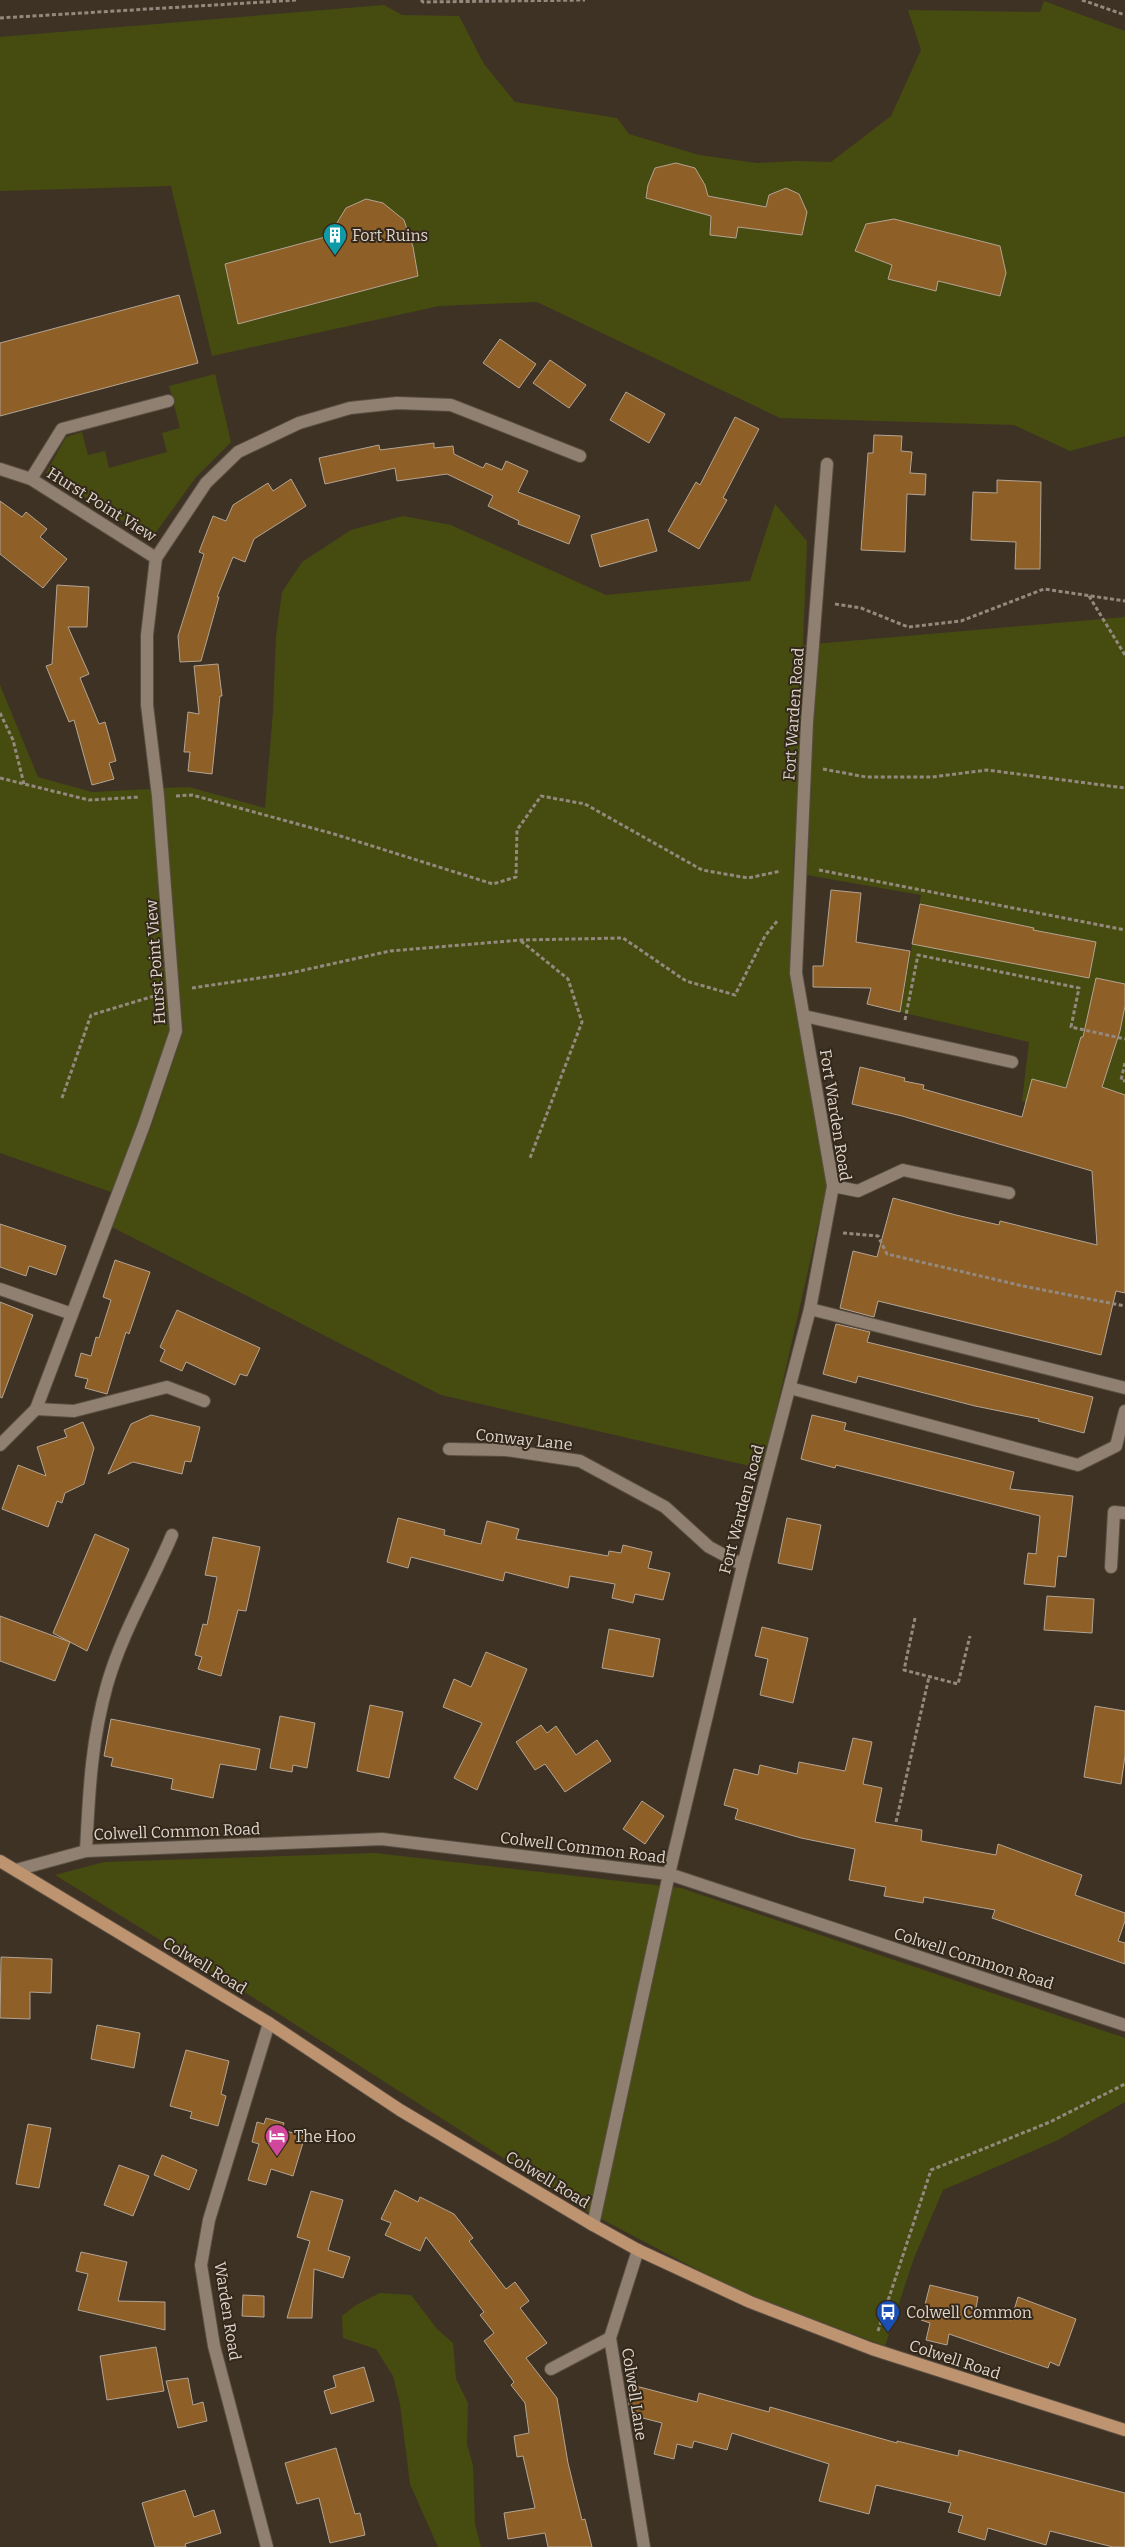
<svg xmlns="http://www.w3.org/2000/svg" width="1125" height="2547" font-family="Bitter,serif">
	<style>
		.green { fill: #464c10 }
		.building { fill: #8e5f26; stroke: #b3a494 }
		.lines { fill: none; stroke-linecap: round; stroke-linejoin: round }
		.minor-casing { stroke: #594e43; stroke-width: 14 }
		.major-casing { stroke: #594e43; stroke-width: 14 }
		.path { stroke: #93897e; stroke-width: 3; stroke-dasharray: 4 2.5; stroke-linecap: butt }
		.minor { stroke: #8f8071; stroke-width: 12 }
		.major { stroke: #be936f; stroke-width: 12 }
		.labels { text-anchor: middle; stroke-width: 4; stroke-linejoin: round; paint-order: stroke }
		.poi-label { font-size: 16px; fill: #ded6ce; stroke: #34281b; text-anchor: start }
		.street-label { font-size: 16px; fill: #ded6ce; stroke: #34281b }
	</style>
	<rect width="100%" height="100%" fill="#3e3224"/>
	<g class="green">
		<polygon points="1044,1 1125,31 1125,436 1070,451 1014,425 780,418 537,302 439,306 212,356 171,186 0,191 0,37 384,5 402,15 459,16 484,64 515,102 617,118 629,134 699,155 757,163 795,161 831,162 891,116 921,50 908,10 1040,12"/>
		<polygon points="215,374 231,442 196,477 151,539 46,473 66,437 82,432 88,455 105,451 109,468 167,452 162,433 180,428 169,386"/>
		<polygon points="775,504 807,541 803,645 1125,617 1125,1135 1022,1101 1029,1042 900,1012 921,895 807,875 809,849 794,846 790,974 827,1187 763,1469 441,1395 110,1226 151,1127 183,1032 163,788 189,787 265,808 273,712 276,637 282,592 302,562 351,530 403,516 451,525 606,595 750,581"/>
		<polygon points="0,685 38,777 92,792 152,789 170,1030 139,1124 111,1192 0,1153"/>
		<polygon points="375,1853 681,1888 1125,2038 1125,2102 1056,2141 943,2190 914,2258 885,2346 736,2290 586,2211 254,1998 55,1875 104,1862"/>
		<polygon points="380,2293 411,2295 437,2329 453,2343 456,2379 468,2403 467,2444 473,2466 475,2524 481,2547 438,2547 410,2484 400,2404 393,2376 376,2349 343,2338 342,2316 356,2305"/>
	</g>
	<g class="building">
		<polygon points="676,163 695,168 705,185 708,196 766,207 769,195 786,188 799,194 807,212 802,235 738,227 736,238 710,235 711,216 646,198 648,185 655,168"/>
		<polygon points="366,199 383,203 404,220 413,247 418,276 238,324 225,264 329,236 346,208"/>
		<polygon points="894,219 1000,246 1006,273 1000,296 938,281 936,291 888,279 892,265 855,251 866,224"/>
		<polygon points="179,295 198,363 0,416 0,343"/>
		<polygon points="500,339 536,364 519,388 483,363"/>
		<polygon points="550,360 586,385 569,408 533,383"/>
		<polygon points="626,392 665,414 649,443 610,420"/>
		<polygon points="735,417 759,429 723,498 727,500 699,549 668,531 696,482 700,485"/>
		<polygon points="874,435 902,436 901,451 912,452 910,473 926,474 925,495 907,494 905,552 861,550 868,453 873,453"/>
		<polygon points="434,443 434,448 453,446 454,454 483,468 486,463 502,470 506,461 528,471 518,492 580,516 569,544 518,524 519,521 488,506 493,496 447,474 397,481 395,468 325,484 319,458 379,445 380,450"/>
		<polygon points="291,479 306,506 254,539 245,562 233,557 217,597 219,597 201,661 180,662 178,636 204,554 199,552 213,516 226,521 233,505 268,483 273,491"/>
		<polygon points="997,480 1041,482 1040,569 1015,569 1016,542 971,540 973,492 997,493"/>
		<polygon points="0,501 22,517 26,512 47,529 40,537 67,559 43,588 0,554"/>
		<polygon points="648,519 657,551 600,567 591,535"/>
		<polygon points="57,585 89,587 87,627 68,627 89,674 80,678 99,724 105,722 116,761 109,763 114,779 92,785 74,720 69,722 46,666 52,664"/>
		<polygon points="218,664 222,696 220,696 212,774 188,771 190,752 184,752 188,712 199,714 194,666"/>
		<polygon points="831,890 861,893 856,942 910,951 900,1012 867,1004 871,988 813,987 813,966 823,966"/>
		<polygon points="920,904 1034,928 1033,930 1096,942 1089,978 912,944"/>
		<polygon points="1096,978 1125,984 1125,1006 1120,1031 1102,1087 1125,1095 1125,1293 1116,1291 1101,1355 878,1301 874,1317 840,1308 853,1251 877,1257 893,1198 956,1215 999,1225 1000,1221 1097,1245 1092,1171 902,1116 852,1104 860,1067 905,1078 904,1081 924,1085 923,1089 1022,1117 1032,1079 1066,1088 1081,1037 1083,1037"/>
		<polygon points="0,1224 66,1246 56,1275 29,1266 26,1276 0,1267"/>
		<polygon points="115,1260 150,1272 129,1334 126,1332 107,1394 85,1388 88,1379 75,1376 81,1353 91,1356 96,1337 99,1338 111,1300 103,1297"/>
		<polygon points="0,1302 33,1315 2,1398 0,1397"/>
		<polygon points="177,1310 260,1348 247,1376 240,1374 235,1385 186,1362 182,1371 160,1361 165,1350 160,1347"/>
		<polygon points="836,1324 870,1332 867,1342 1093,1397 1084,1433 1038,1421 1039,1419 975,1406 858,1376 856,1383 823,1374"/>
		<polygon points="151,1415 200,1427 191,1462 185,1461 182,1474 133,1462 108,1474 131,1424"/>
		<polygon points="812,1415 846,1423 844,1430 1014,1472 1010,1489 1073,1496 1066,1557 1058,1556 1055,1587 1024,1584 1028,1553 1036,1554 1040,1516 836,1465 835,1468 801,1459"/>
		<polygon points="83,1422 94,1448 84,1484 65,1493 62,1503 57,1501 48,1527 2,1509 18,1465 46,1476 37,1447 67,1437 64,1430"/>
		<polygon points="398,1518 445,1530 444,1535 481,1544 487,1521 519,1529 516,1539 608,1556 609,1551 621,1553 623,1545 652,1552 648,1568 670,1573 663,1600 635,1594 633,1603 612,1598 615,1584 570,1576 568,1588 505,1572 503,1581 411,1557 408,1568 387,1562"/>
		<polygon points="787,1518 821,1525 812,1570 778,1563"/>
		<polygon points="95,1534 129,1549 87,1651 53,1633"/>
		<polygon points="213,1537 260,1547 246,1611 238,1610 221,1676 198,1669 202,1657 195,1655 203,1624 207,1625 217,1577 205,1575"/>
		<polygon points="1047,1596 1094,1599 1092,1633 1044,1630"/>
		<polygon points="0,1616 70,1642 55,1681 0,1661"/>
		<polygon points="762,1627 808,1638 793,1703 760,1695 768,1659 755,1656"/>
		<polygon points="609,1629 660,1639 653,1677 602,1668"/>
		<polygon points="486,1652 527,1669 477,1790 454,1778 482,1723 443,1707 454,1679 471,1687"/>
		<polygon points="370,1705 403,1712 389,1778 357,1771"/>
		<polygon points="1095,1706 1125,1711 1125,1756 1121,1784 1084,1777"/>
		<polygon points="280,1716 315,1723 307,1768 293,1765 292,1772 270,1768"/>
		<polygon points="111,1719 260,1749 256,1770 220,1764 213,1798 171,1789 173,1779 111,1766 113,1758 104,1756"/>
		<polygon points="541,1725 547,1733 556,1726 576,1755 597,1740 611,1761 565,1792 545,1764 535,1770 516,1742"/>
		<polygon points="853,1738 872,1742 863,1784 882,1788 875,1822 922,1830 921,1841 996,1855 998,1844 1082,1875 1075,1895 1125,1913 1125,1921 1118,1941 1125,1943 1125,1964 992,1918 995,1910 924,1897 923,1903 884,1896 886,1887 849,1880 855,1849 801,1838 735,1819 738,1809 724,1805 734,1769 758,1775 760,1765 797,1774 799,1762 845,1771"/>
		<polygon points="642,1801 664,1816 645,1844 623,1829"/>
		<polygon points="1,1957 52,1959 51,1993 30,1992 30,2019 0,2018"/>
		<polygon points="97,2025 140,2033 134,2068 91,2059"/>
		<polygon points="186,2050 229,2061 221,2094 226,2096 218,2126 190,2118 192,2112 170,2106"/>
		<polygon points="266,2118 284,2123 282,2130 305,2136 293,2176 271,2169 266,2185 248,2180 259,2144 252,2142 257,2122 264,2124"/>
		<polygon points="28,2124 51,2128 39,2188 16,2184"/>
		<polygon points="162,2155 197,2170 189,2190 154,2175"/>
		<polygon points="119,2165 149,2176 133,2216 104,2205"/>
		<polygon points="395,2190 418,2202 420,2197 454,2214 473,2238 469,2241 506,2289 515,2282 529,2301 520,2308 547,2343 526,2358 557,2398 568,2463 582,2520 585,2519 592,2547 548,2547 545,2533 508,2539 504,2513 535,2508 523,2456 517,2457 514,2436 529,2433 525,2403 511,2385 514,2382 484,2341 494,2333 480,2315 484,2312 426,2237 420,2251 385,2235 391,2223 381,2219"/>
		<polygon points="311,2191 343,2200 328,2250 350,2257 343,2278 314,2269 312,2318 287,2318 310,2241 297,2237"/>
		<polygon points="81,2252 127,2262 118,2301 165,2302 165,2330 78,2310 88,2274 76,2271"/>
		<polygon points="930,2285 978,2297 976,2308 1011,2320 1018,2297 1076,2319 1059,2366 1050,2362 1048,2368 949,2334 947,2345 926,2340 930,2323 921,2320"/>
		<polygon points="243,2295 264,2296 264,2317 242,2316"/>
		<polygon points="156,2347 164,2391 107,2400 100,2356"/>
		<polygon points="364,2367 374,2401 331,2414 324,2391 336,2387 333,2376"/>
		<polygon points="188,2378 193,2405 203,2402 207,2421 178,2428 166,2381"/>
		<polygon points="632,2385 697,2402 699,2393 769,2412 770,2407 897,2443 897,2441 958,2456 959,2450 1125,2493 1125,2547 1113,2547 1050,2531 1046,2545 988,2528 985,2540 958,2532 963,2516 948,2512 951,2503 876,2485 869,2514 819,2501 829,2464 732,2433 727,2450 694,2441 692,2448 677,2444 674,2459 654,2454 662,2423 631,2415 628,2399"/>
		<polygon points="336,2448 355,2514 360,2513 365,2535 330,2543 319,2498 297,2504 285,2463"/>
		<polygon points="185,2490 194,2517 214,2510 221,2533 185,2544 186,2547 155,2547 142,2503"/>
	</g>
	<g class="lines">
		<g class="minor-casing">
			<g id="minor">
				<polyline points="0,469 31,479 156,558"/>
				<polyline points="31,479 62,429 168,401"/>
				<polyline points="804,1016 1012,1062"/>
				<polyline points="833,1186 858,1191 903,1170 1009,1193"/>
				<polyline points="0,1289 72,1314"/>
				<polyline points="810,1309 1125,1388"/>
				<polyline points="790,1388 1078,1465 1116,1446 1125,1411"/>
				<polyline points="36,1409 74,1411 167,1387 204,1401"/>
				<polyline points="0,1445 36,1409 144,1125 176,1031 158,796 147,705 147,635 156,558 206,483 238,452 299,423 350,408 397,403 451,405 580,456"/>
				<polyline points="449,1449 506,1450 580,1461 665,1507 709,1547 743,1565"/>
				<polyline points="1111,1567 1114,1512 1125,1513"/>
				<path d="M86,1851C89,1793 91,1742 107,1685C122,1632 151,1585 172,1535"/>
				<polyline points="16,1870 86,1851 382,1839 669,1874 1125,2025"/>
				<polyline points="593,2225 669,1874 743,1565 810,1309 833,1186 796,973 807,722 827,464"/>
				<polyline points="638,2250 610,2338 644,2547"/>
				<polyline points="551,2369 610,2338"/>
				<polyline points="267,2547 214,2346 201,2265 209,2220 269,2023"/>
			</g>
		</g>
		<g class="major-casing">
			<polyline id="major" points="0,1861 269,2023 400,2110 593,2225 638,2250 750,2302 872,2349 1125,2430"/>
		</g>
		<g class="path">
			<polyline points="421,0 423,2 585,0"/>
			<polyline points="1082,0 1125,15"/>
			<polyline points="0,18 297,0"/>
			<polyline points="1089,596 1125,655"/>
			<polyline points="835,604 861,608 908,627 961,621 1044,589 1125,601"/>
			<polyline points="0,713 13,740 24,784"/>
			<polyline points="823,769 866,777 932,777 987,770 1125,788"/>
			<polyline points="0,778 89,800 140,797"/>
			<polyline points="176,796 192,795 334,834 493,884 516,877 517,830 541,796 585,804 702,870 748,878 781,871"/>
			<polyline points="819,870 1125,930"/>
			<polyline points="521,941 568,979 582,1022 530,1158"/>
			<polyline points="192,988 286,974 390,951 521,940 623,938 686,981 735,995 765,936 778,920"/>
			<polyline points="905,1020 918,955 1079,988 1071,1027 1125,1039"/>
			<polyline points="1125,1063 1121,1080 1125,1081"/>
			<polyline points="62,1098 91,1015 154,996"/>
			<polyline points="843,1233 878,1236 887,1254 1023,1286 1125,1306"/>
			<polyline points="915,1618 904,1670 958,1684 970,1636"/>
			<polyline points="896,1822 929,1677"/>
			<polyline points="878,2331 931,2170 1050,2122 1125,2084"/>
		</g>
		<use href="#minor" class="minor"/>
		<use href="#major" class="major"/>
	</g>
	<defs>
		<g id="building-pin" transform="scale(1.25)"><path d="M0 17L-7.5 6A9.5 9.5 0 1 1 7.5 6Z" fill="#0f9aa8" stroke="#34281b"/><path d="M-4-6H4V6H1V3H-1V6H-4ZM-2.5-4.3h1.7v1.8h-1.7ZM.8-4.3h1.7v1.8H.8ZM-2.5-1h1.7V.8h-1.7ZM.8-1h1.7V.8H.8Z" fill="#fff"/></g>
		<g id="hotel-pin" transform="scale(1.25)"><path d="M0 17L-7.5 6A9.5 9.5 0 1 1 7.5 6Z" fill="#d1479c" stroke="#34281b"/><path d="M-6-4.5h1.5V1H6V5H4.5V3h-9V5H-6ZM-4 0a1.8 1.8 0 1 1 3.6 0ZM.5 0V-2.5h3Q6-2.5 6 0Z" fill="#fff"/></g>
		<g id="bus-pin" transform="scale(1.25)"><path d="M0 17L-7.5 6A9.5 9.5 0 1 1 7.5 6Z" fill="#1a4fb4" stroke="#34281b"/><path d="M-5-6H5V4H4V6H2V4H-2V6H-4V4H-5ZM-3.5-4V0h7V-4ZM-3.5 1.2v1.5H-2V1.2ZM2 1.2v1.5H3.5V1.2Z" fill="#fff"/></g>
	</defs>
	<g fill-rule="evenodd">
		<use href="#building-pin" x="335" y="235"/>
		<use href="#hotel-pin" x="277" y="2136"/>
		<use href="#bus-pin" x="888" y="2312"/>
	</g>
	<g class="labels">
		<g class="poi-label">
			<text x="352" y="241">Fort Ruins</text>
			<text x="294" y="2142">The Hoo</text>
			<text x="906" y="2318">Colwell Common</text>
		</g>
		<g class="street-label">
			<text transform="translate(102 504) rotate(32)" y="6">Hurst Point View</text>
			<text transform="translate(793 714) rotate(-86)" y="6">Fort Warden Road</text>
			<text transform="translate(155 962) rotate(-94)" y="6">Hurst Point View</text>
			<text transform="translate(836 1115) rotate(81)" y="6">Fort Warden Road</text>
			<text transform="translate(524 1439) rotate(6)" y="6">Conway Lane</text>
			<text transform="translate(741 1509) rotate(-75)" y="6">Fort Warden Road</text>
			<text transform="translate(177 1831) rotate(-2)" y="6">Colwell Common Road</text>
			<text transform="translate(583 1847) rotate(7)" y="6">Colwell Common Road</text>
			<text transform="translate(974 1958) rotate(18)" y="6">Colwell Common Road</text>
			<text transform="translate(205 1965) rotate(31)" y="6">Colwell Road</text>
			<text transform="translate(548 2179) rotate(31)" y="6">Colwell Road</text>
			<text transform="translate(228 2311) rotate(81)" y="6">Warden Road</text>
			<text transform="translate(955 2359) rotate(18)" y="6">Colwell Road</text>
			<text transform="translate(635 2394) rotate(81)" y="6">Colwell Lane</text>
		</g>
	</g>
</svg>
